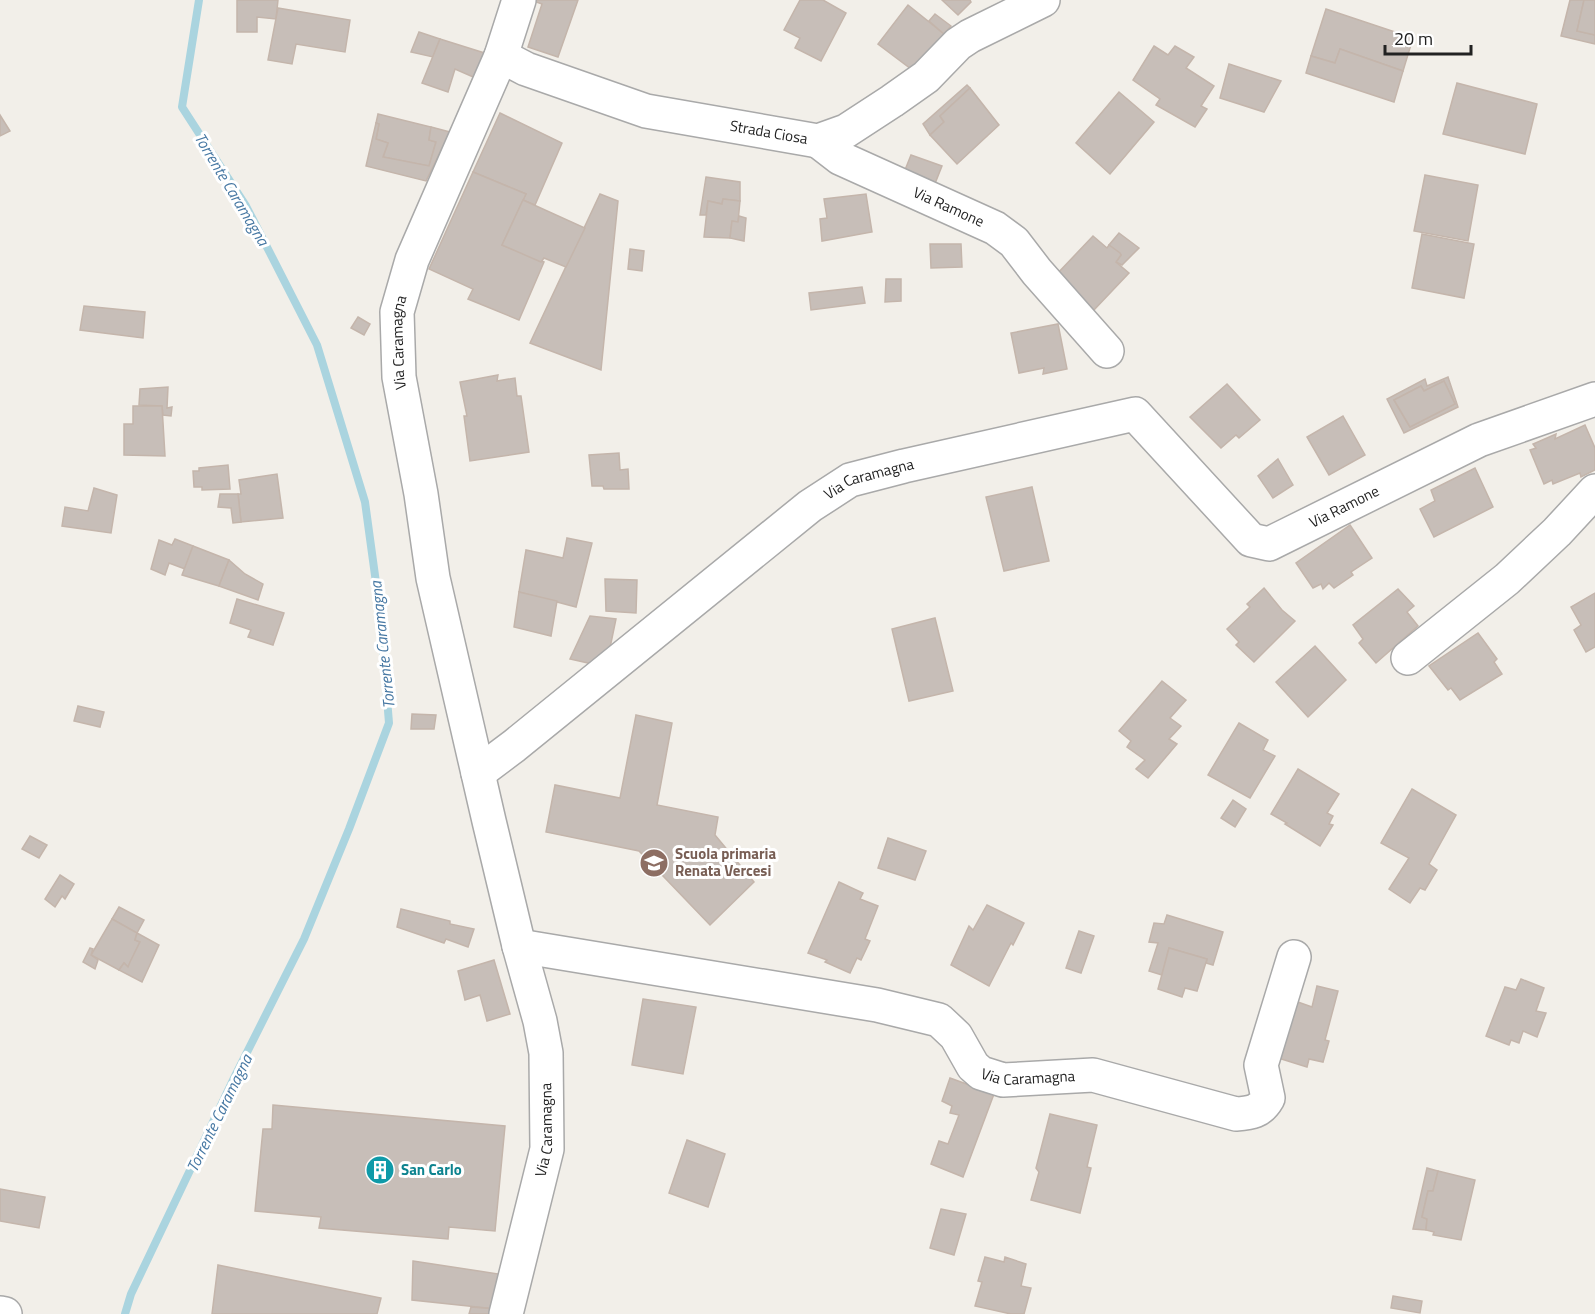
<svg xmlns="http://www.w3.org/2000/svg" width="1595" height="1314" font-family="'Titillium Web',sans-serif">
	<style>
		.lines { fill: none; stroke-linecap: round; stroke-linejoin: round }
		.stream { stroke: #aad4df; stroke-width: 8 }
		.building { fill: #c7beb8; stroke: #c4b5ab; stroke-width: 1.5; fill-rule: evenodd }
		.minor-casing { stroke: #a9a9a9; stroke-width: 36 }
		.minor { stroke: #fff; stroke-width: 33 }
		.labels { text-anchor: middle; stroke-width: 6; stroke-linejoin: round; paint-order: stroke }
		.street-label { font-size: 15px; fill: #222; stroke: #fff }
		.education-label { font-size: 15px; font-weight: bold; fill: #785e54; stroke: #fff; text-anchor: start }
		.culture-label { font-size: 15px; font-weight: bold; fill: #0d838f; stroke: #fff; text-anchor: start }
		.water-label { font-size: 16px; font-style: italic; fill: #4778a3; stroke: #fff }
	</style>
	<rect width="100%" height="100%" fill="#f2efe9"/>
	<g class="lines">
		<polyline class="stream" points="125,1314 131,1294 234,1078 304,939 349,829 389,723 380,612 365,502 317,345 246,206 182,107 199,0"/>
	</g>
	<g class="building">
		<polygon points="237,0 278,0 276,19 257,17 257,32 237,32"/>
		<polygon points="531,0 578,0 558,57 528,47 542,4"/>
		<polygon points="800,0 823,0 846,13 821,61 795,48 800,38 784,30"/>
		<polygon points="942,0 970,0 971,2 958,15"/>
		<polygon points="1570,0 1584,0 1577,31 1595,35 1595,44 1561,36"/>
		<polygon points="1584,0 1595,0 1595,35 1577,31"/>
		<polygon points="908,5 944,34 915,72 878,44"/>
		<polygon points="278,8 350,20 345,52 296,44 292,64 268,60"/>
		<polygon points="1326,9 1413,38 1403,71 1340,49 1335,63 1311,56"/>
		<polygon points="935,14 951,26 944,34 929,21"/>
		<polygon points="419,32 440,39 433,57 411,52"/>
		<polygon points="440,39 491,55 480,80 455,69 448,92 422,83"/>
		<polygon points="1154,46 1168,55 1175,46 1194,57 1186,68 1214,86 1201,106 1207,109 1195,127 1156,105 1160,99 1133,80"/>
		<polygon points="1340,49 1403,71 1394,102 1306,73 1311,56 1335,63"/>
		<polygon points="1229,64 1281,81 1264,112 1220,98"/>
		<polygon points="1457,83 1537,104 1525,154 1443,134"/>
		<polygon points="967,85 970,88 940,116 944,122 930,135 923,124"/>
		<polygon points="970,88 999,125 957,164 930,135 944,122 940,116"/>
		<polygon points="1119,92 1154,122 1110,174 1076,143"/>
		<polygon points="500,113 562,143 535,205 523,200 526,194 473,172"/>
		<polygon points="378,114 431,127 429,140 436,142 429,166 383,157 388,143 376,139 379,124 376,123"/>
		<polygon points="0,115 10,131 0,136"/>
		<polygon points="376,123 379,124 376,139 388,143 383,157 429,166 436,142 429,140 431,127 450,132 426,181 366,166"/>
		<polygon points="911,155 942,166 934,186 903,175"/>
		<polygon points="473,172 526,194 502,245 544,262 519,320 468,299 473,289 429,269"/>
		<polygon points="1425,175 1478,185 1468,241 1414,231"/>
		<polygon points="706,177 740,182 740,201 723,199 722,204 708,201 706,215 700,215"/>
		<polygon points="600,194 618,201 601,370 530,343"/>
		<polygon points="866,194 872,232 822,241 820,219 827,218 824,199"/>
		<polygon points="723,199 740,201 738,222 732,221 730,238 704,237 708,201 722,204"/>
		<polygon points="523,200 585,228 566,267 544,258 541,262 502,245"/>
		<polygon points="739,216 746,218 744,241 730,238 732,221 738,222"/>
		<polygon points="1119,233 1139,248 1122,265 1116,262 1121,255 1109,245"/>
		<polygon points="1422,234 1474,244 1464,298 1412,288"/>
		<polygon points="1093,236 1107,248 1109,245 1120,253 1121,255 1116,262 1129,273 1094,310 1056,275"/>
		<polygon points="930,244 961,244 962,267 931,268"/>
		<polygon points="630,249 644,251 642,271 628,269"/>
		<polygon points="886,279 901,279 901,301 885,302"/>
		<polygon points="862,287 865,303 811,310 809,293"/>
		<polygon points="84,306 145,312 143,338 80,330"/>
		<polygon points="358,317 370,324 364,335 351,328"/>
		<polygon points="1058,324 1067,369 1043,374 1044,368 1019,373 1011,333"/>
		<polygon points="498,375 497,381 515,378 517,396 521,396 529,452 470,461 464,416 467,416 460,382"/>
		<path d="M1448,377L1458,407L1404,433L1387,399L1425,379L1427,386ZM1444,381L1455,404L1410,427L1394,400L1421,386L1424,391Z"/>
		<polygon points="1444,381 1455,404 1410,427 1394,400 1421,386 1424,391"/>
		<polygon points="1227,384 1260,420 1239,438 1236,435 1221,448 1190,417"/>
		<polygon points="168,387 167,408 172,407 171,416 163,415 162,406 139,405 140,389"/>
		<polygon points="133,406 162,406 165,456 124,455 124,424 133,424"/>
		<polygon points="1343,416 1365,455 1329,475 1307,437"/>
		<polygon points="1585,425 1595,448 1595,470 1581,477 1580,473 1553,484 1552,480 1544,484 1530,450 1536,448 1533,444 1556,434 1555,439"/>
		<polygon points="619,453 620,470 628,469 629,489 604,489 603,486 592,486 589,455"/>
		<polygon points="1278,459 1293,485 1273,498 1258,476"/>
		<polygon points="228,465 230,489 202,490 202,487 194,487 193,471 199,471 199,468"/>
		<polygon points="1475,468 1493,507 1434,537 1420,509 1435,501 1431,490"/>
		<polygon points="277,474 283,518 241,522 238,494 241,494 239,480"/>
		<polygon points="1032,487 1049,561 1004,571 986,497"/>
		<polygon points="94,488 117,495 111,533 62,526 65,507 88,511"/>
		<polygon points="220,494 238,494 241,522 233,523 231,508 218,507"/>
		<polygon points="1350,525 1372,558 1351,572 1353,575 1334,588 1329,583 1323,589 1321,584 1313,588 1296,563"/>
		<polygon points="567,538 592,543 576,607 519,592 526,550 563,558"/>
		<polygon points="175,539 193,546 185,569 169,563 165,575 151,569 159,540 172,545"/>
		<polygon points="193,546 229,560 219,586 182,575"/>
		<polygon points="229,560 245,574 263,584 258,600 219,586"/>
		<polygon points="605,579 637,580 636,613 606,611"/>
		<polygon points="1264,588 1282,610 1295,621 1254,662 1236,645 1239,642 1227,629 1250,607 1247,604"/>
		<polygon points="1398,589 1414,606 1407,612 1418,626 1376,663 1359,643 1363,639 1353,625"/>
		<polygon points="519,592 557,601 551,636 514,627"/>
		<polygon points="1595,593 1595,647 1586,652 1574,630 1581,625 1571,607"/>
		<polygon points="237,599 284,613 273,645 248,637 251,630 230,623"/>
		<polygon points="590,616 616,619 606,667 570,659"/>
		<polygon points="935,618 953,691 909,701 892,629"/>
		<polygon points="1478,633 1497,659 1494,662 1502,674 1460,700 1451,688 1448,690 1429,666"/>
		<polygon points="1315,646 1346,680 1308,717 1276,682"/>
		<polygon points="1162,681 1186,700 1170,718 1181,726 1169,739 1177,744 1148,778 1136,769 1145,760 1127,747 1131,741 1119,731"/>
		<polygon points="78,706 104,712 100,727 74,721"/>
		<polygon points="412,714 436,715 434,729 411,729"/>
		<polygon points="636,715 672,723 657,805 718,817 715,835 754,882 710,925 639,851 546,832 555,785 620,798"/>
		<polygon points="1239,723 1268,740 1263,750 1275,756 1250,798 1208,775"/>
		<polygon points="1298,769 1339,794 1327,813 1333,816 1329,824 1333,825 1320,846 1285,824 1287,823 1271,814"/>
		<polygon points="1412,789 1456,815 1429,864 1437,870 1425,890 1420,888 1410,903 1389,889 1409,858 1381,843"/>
		<polygon points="1233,800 1246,809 1235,827 1221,818"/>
		<polygon points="30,836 47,845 39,858 22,849"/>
		<polygon points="888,838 926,851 915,880 878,868"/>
		<polygon points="60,875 74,884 65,899 62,896 55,907 45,899"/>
		<polygon points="839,882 863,893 860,899 878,906 865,939 870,941 861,960 857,958 850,973 825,962 827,960 808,953"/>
		<polygon points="987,905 1024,923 1013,945 1011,943 989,986 951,965 969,926 973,930"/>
		<polygon points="119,907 144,920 137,933 112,919"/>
		<polygon points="401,909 450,921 450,924 474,929 468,947 446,939 444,943 397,927"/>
		<polygon points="1167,915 1223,932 1213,965 1206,963 1207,959 1169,948 1162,975 1149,971 1158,943 1149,942 1154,923 1164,924"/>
		<polygon points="112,919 137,933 135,940 140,942 128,967 124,963 119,970 91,955"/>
		<polygon points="1079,931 1094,936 1081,973 1066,968"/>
		<polygon points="137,933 159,945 142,982 119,970 124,963 128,967 130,962 140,942 135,940"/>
		<polygon points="90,948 93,949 91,955 98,960 95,969 83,962"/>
		<polygon points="1169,948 1207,959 1197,991 1185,988 1182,997 1158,989"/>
		<polygon points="494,960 510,1014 487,1021 480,995 465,1000 458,971"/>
		<polygon points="1521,979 1544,988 1536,1011 1546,1013 1537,1037 1523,1031 1519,1043 1511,1040 1509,1045 1486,1036 1505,987 1516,990"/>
		<polygon points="1317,986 1338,991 1325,1040 1329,1041 1323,1062 1309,1059 1307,1067 1275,1057 1295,1001 1312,1007"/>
		<polygon points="643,999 696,1007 683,1074 632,1065"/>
		<polygon points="950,1078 994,1094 963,1177 931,1164 939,1141 948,1144 959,1115 950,1113 952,1106 942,1101"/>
		<polygon points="273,1105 505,1126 495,1231 449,1227 448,1239 319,1228 321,1217 255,1211 263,1129 272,1129"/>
		<polygon points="1050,1114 1097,1125 1087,1167 1091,1168 1080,1213 1031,1200 1039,1172 1036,1168"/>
		<polygon points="687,1140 725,1154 708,1207 669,1193"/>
		<polygon points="1427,1168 1438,1171 1433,1191 1428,1191 1422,1217 1427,1219 1426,1230 1413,1229"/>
		<polygon points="1438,1171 1475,1180 1461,1240 1433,1235 1434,1232 1426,1230 1427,1219 1422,1217 1428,1191 1433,1191"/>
		<polygon points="0,1189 45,1197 39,1228 0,1221"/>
		<polygon points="941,1209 966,1214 954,1255 930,1248"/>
		<polygon points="985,1257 1004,1262 1005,1257 1026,1264 1021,1286 1031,1288 1024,1314 1011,1314 975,1306 982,1282 978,1281"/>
		<polygon points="413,1261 505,1275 496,1309 412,1300"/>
		<polygon points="218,1265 381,1298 377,1314 212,1314"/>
		<polygon points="1393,1296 1422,1301 1420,1313 1391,1308"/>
		<polygon points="471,1307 496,1309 495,1314 469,1314"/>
	</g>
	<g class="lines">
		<g class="minor-casing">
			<g id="minor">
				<path id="s1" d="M501,56L526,69L646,111L818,141L846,131L892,101L926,77L958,44L970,36L1043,0"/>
				<path id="s2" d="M818,141L840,158L995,228L1014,242L1037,272L1107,351"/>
				<polyline points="1408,658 1507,579 1557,532 1595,491"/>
				<path id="s3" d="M478,773L514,746L810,506L850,480L904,466L1135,414L1251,540L1269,544L1479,440L1595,399"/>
				<path id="s4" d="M519,946L877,1005L939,1020L956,1036L973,1066L981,1073L1003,1080L1093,1075L1236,1114C1251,1113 1260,1112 1268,1098L1261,1065L1294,957"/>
				<polyline points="0,1313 5,1314"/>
				<path id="s5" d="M506,1314L547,1149L546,1053L540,1021L519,946L489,821L433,578L421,494L399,377L397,312L412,260L501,56L519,0"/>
			</g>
		</g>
		<use href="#minor" class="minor"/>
	</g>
	<defs>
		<g id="school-disc" transform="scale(1.5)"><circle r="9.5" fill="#8d6e63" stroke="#fff"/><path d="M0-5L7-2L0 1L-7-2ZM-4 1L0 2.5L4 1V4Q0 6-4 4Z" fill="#fff"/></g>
		<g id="building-disc" transform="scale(1.5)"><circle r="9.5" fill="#0f9aa8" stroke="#fff"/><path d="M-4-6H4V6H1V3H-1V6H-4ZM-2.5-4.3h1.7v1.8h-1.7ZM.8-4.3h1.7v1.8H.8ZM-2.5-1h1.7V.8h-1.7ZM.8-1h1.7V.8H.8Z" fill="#fff"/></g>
	</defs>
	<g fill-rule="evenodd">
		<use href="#school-disc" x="654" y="863"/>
		<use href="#building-disc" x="380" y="1170"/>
	</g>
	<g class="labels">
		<g class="street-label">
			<text dy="5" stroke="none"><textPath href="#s1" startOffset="280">Strada Ciosa</textPath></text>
			<text dy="5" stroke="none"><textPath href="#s2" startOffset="147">Via Ramone</textPath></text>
			<text dy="5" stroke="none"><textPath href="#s5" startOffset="993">Via Caramagna</textPath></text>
			<text dy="5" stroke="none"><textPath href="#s3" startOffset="492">Via Caramagna</textPath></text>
			<text dy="5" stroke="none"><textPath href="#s3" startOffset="1040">Via Ramone</textPath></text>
			<text dy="5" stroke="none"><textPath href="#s4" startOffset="543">Via Caramagna</textPath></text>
			<text dy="5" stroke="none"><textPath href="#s5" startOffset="189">Via Caramagna</textPath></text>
		</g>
		<g class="education-label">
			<text x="675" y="859">Scuola primaria<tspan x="675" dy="17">Renata Vercesi</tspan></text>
		</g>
		<g class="culture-label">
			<text x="401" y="1175">San Carlo</text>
		</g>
		<g class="water-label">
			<text transform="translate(232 189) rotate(59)" y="6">Torrente Caramagna</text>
			<text transform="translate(382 645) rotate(-96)" y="6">Torrente Caramagna</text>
			<text transform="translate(219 1113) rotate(-64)" y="6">Torrente Caramagna</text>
		</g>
	</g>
	<path d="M1385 45v9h86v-9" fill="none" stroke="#222222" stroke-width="3"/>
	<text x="1394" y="45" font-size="18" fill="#222222" stroke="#ffffff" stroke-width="4.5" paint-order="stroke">20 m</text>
</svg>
